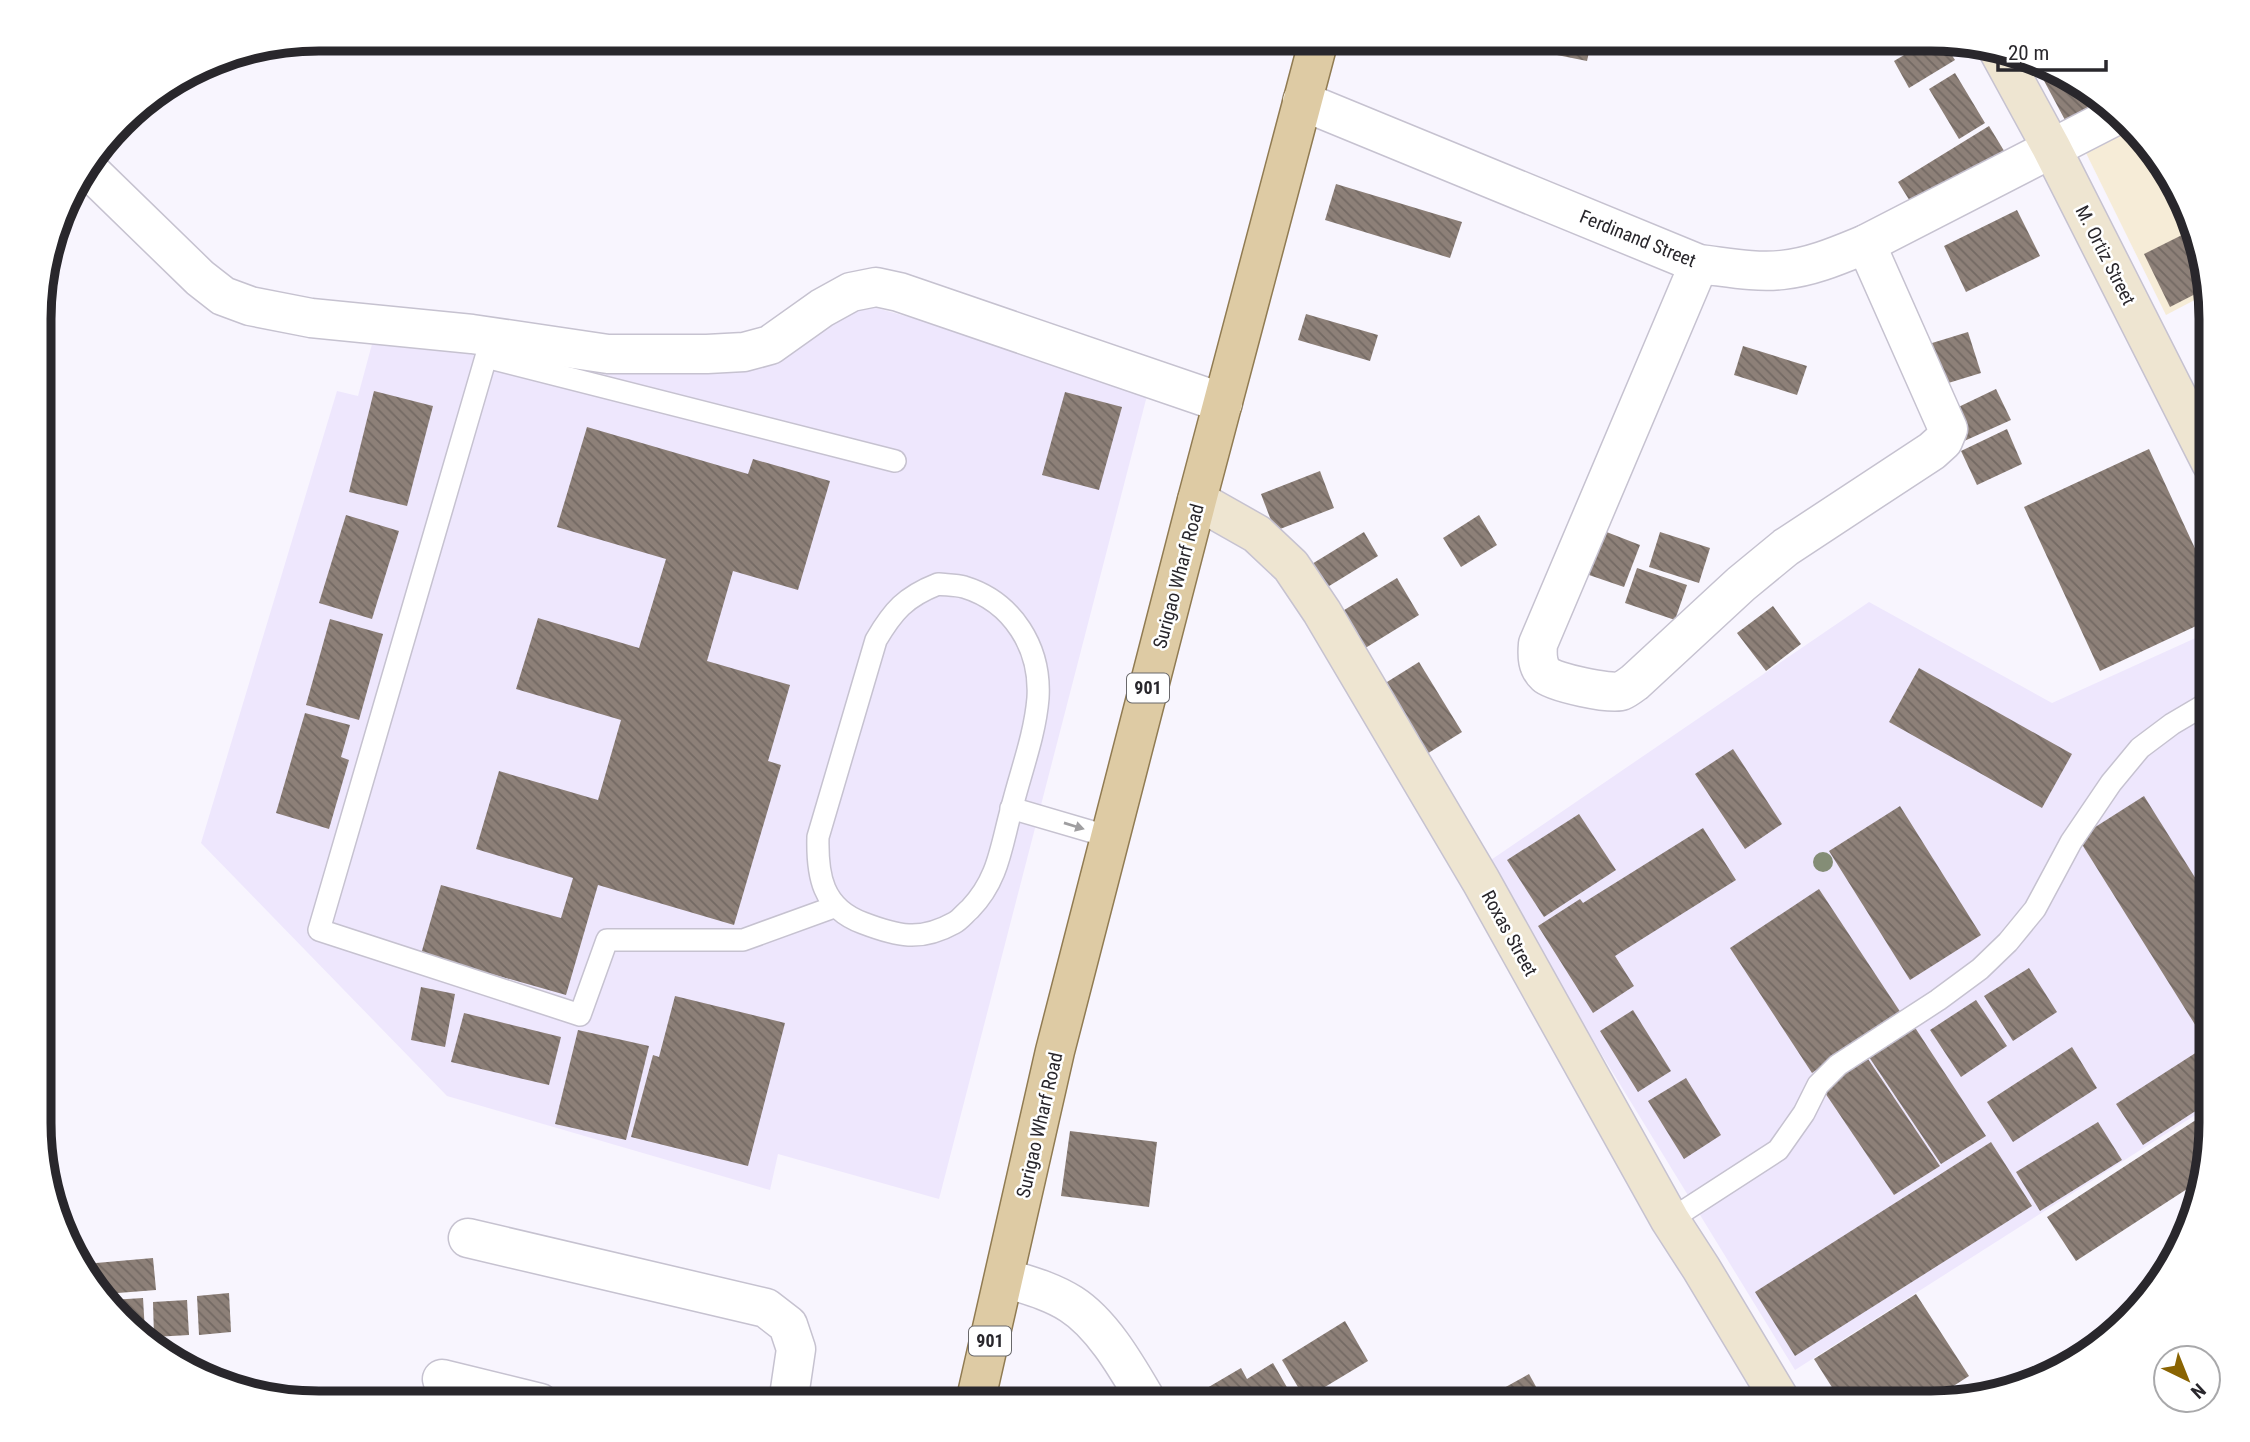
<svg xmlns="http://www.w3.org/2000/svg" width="2250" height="1442" font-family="'Roboto Condensed',sans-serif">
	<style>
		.commercial { fill: #f6ecd7 }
		.built { fill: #eee7fd }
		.building { fill: url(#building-back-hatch) }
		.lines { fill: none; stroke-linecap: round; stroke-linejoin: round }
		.lane-casing { stroke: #c6c2d0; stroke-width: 24 }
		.street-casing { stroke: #c6c2d0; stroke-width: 41 }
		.secondary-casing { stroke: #c6c2d0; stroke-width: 41 }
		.primary-casing { stroke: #907b52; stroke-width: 41 }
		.lane { stroke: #fff; stroke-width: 21 }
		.street { stroke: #fff; stroke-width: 38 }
		.secondary { stroke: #eee5d1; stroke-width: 38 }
		.primary { stroke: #decba4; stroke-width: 38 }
		.tree { fill: #848d76 }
		.oneway { fill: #9f9ea0 }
		.labels { text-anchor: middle; stroke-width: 5; stroke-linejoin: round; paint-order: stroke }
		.shield { fill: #fff; stroke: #69686b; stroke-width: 2 }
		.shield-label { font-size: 18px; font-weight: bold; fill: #29272c }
		.street-label { font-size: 19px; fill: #29272c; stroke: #fff }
		.rim { fill: none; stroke: #29272c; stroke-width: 9 }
	</style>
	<defs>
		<pattern id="building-back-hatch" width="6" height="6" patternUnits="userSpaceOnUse" patternTransform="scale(1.75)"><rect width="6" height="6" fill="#8d8078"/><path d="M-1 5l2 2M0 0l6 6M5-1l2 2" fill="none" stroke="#736963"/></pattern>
	</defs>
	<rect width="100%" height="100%" fill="#f8f5fe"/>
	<polygon class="commercial" points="2129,131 2174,179 2208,293 2166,315 2086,153"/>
	<g class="built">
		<polygon points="862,304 1150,384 939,1199 778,1154 770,1190 447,1096 201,843 337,391 358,396 375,333 644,371"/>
		<polygon points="1869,602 2052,703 2211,631 2211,1105 1795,1370 1485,864"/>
	</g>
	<g class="building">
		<polygon points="1555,39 1592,39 1587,61 1552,54"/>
		<polygon points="1931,39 1942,40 1955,60 1909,88 1894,61"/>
		<polygon points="2055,70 2087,86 2101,100 2065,120 2042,77"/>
		<polygon points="1955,73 1985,123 1959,139 1929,89"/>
		<polygon points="1989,126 2009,159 1918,214 1898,182"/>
		<polygon points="1336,184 1462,222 1450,258 1325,220"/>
		<polygon points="2017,210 2040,256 1966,292 1944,246"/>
		<polygon points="2190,231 2207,288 2170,307 2144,254"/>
		<polygon points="1306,314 1378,335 1370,361 1298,340"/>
		<polygon points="1968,332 1981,373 1932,388 1919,347"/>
		<polygon points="1743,346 1807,366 1797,395 1734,375"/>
		<polygon points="1996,389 2011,420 1962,442 1948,412"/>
		<polygon points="374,391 433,406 407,506 349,492"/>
		<polygon points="1065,392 1122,407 1099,490 1042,475"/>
		<polygon points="587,427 748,474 753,459 830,481 798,590 733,571 707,661 790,685 768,761 781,765 734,925 598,885 566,995 421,954 441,885 561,918 573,878 476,849 499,771 598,800 621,720 516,689 538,618 639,648 666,559 557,527"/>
		<polygon points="2007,429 2022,464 1977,485 1961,451"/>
		<polygon points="2149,449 2211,583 2211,619 2100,671 2024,507"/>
		<polygon points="1320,471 1334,508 1275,531 1261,494"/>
		<polygon points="346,515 399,531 372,619 319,603"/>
		<polygon points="1479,515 1497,545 1461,567 1443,538"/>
		<polygon points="1604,531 1640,545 1624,587 1589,575"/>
		<polygon points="1364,532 1378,556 1321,591 1307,567"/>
		<polygon points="1660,532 1710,548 1699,583 1649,567"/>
		<polygon points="1637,568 1687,585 1675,620 1625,603"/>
		<polygon points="1397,578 1419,615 1354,655 1331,618"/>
		<polygon points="1773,606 1801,644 1766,671 1737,633"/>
		<polygon points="330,619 383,634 359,720 306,705"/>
		<polygon points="1419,662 1462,732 1422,757 1379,687"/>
		<polygon points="1919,668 2072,754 2042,808 1889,722"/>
		<polygon points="305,713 350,725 341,757 349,760 329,829 276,813"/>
		<polygon points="1733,749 1782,824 1745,849 1695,774"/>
		<polygon points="2144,796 2211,903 2211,1024 2199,1031 2078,838"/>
		<polygon points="1900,806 1981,935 1910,980 1829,851"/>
		<polygon points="1579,814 1616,870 1544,917 1507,860"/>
		<polygon points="1703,828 1736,880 1615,956 1634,986 1593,1013 1538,926 1580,899 1583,903"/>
		<polygon points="1819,889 1901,1013 1812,1073 1730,948"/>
		<polygon points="2029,968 2057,1012 2013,1041 1984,996"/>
		<polygon points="421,987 455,994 445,1047 411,1040"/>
		<polygon points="675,996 785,1023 748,1166 631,1137 653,1055 659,1057"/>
		<polygon points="1976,1000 2007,1046 1961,1077 1930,1030"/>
		<polygon points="1633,1010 1671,1071 1638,1092 1600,1031"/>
		<polygon points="464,1013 561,1037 549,1085 451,1062"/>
		<polygon points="1914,1026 1986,1136 1941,1164 1867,1054"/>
		<polygon points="578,1030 649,1046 626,1140 555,1124"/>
		<polygon points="2211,1043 2211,1101 2143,1145 2116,1104"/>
		<polygon points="2072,1047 2097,1088 2013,1142 1987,1102"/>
		<polygon points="1866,1056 1940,1166 1894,1195 1821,1087"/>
		<polygon points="1686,1078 1721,1135 1684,1159 1648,1101"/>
		<polygon points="2205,1114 2211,1123 2211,1141 2204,1178 2076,1261 2047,1217"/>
		<polygon points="2098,1122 2122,1160 2040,1211 2016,1172"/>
		<polygon points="1070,1131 1157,1142 1149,1207 1061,1196"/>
		<polygon points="1991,1142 2032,1206 1795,1356 1755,1292"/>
		<polygon points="153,1258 156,1290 105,1294 99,1288 96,1263"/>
		<polygon points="229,1293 231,1332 199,1335 197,1296"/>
		<polygon points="1916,1294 1969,1376 1927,1403 1842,1403 1814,1359"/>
		<polygon points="143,1298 145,1332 141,1333 111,1300"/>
		<polygon points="187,1300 189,1335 154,1337 153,1302"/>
		<polygon points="1345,1321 1368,1361 1305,1399 1282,1360"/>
		<polygon points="1273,1363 1296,1403 1193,1403 1190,1398 1241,1368 1247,1379"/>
		<polygon points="1529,1374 1545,1403 1487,1403 1484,1399"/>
		<polygon points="1960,1387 1967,1397 1949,1403 1935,1403"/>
		<polygon points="833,1394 870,1402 870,1403 831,1403"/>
	</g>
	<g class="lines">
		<g class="lane-casing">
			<g id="lane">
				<path d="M938,584C946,585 956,585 964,587C1013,602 1041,648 1038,698C1035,735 1021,771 1012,807C1001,846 999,879 970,909C965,913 960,920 954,923C920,942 897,936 863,923C822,908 817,875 818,837L876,640C893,611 905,597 938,584Z"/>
				<polyline points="1011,808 1110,837"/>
				<polyline points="834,907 743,940 607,940 580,1015 319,930 486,357 895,461"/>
				<polyline points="1670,1220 1778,1150 1804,1113 1818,1085 1838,1065 1938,1000 1980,969 2008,942 2035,909 2071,842 2111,783 2140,748 2172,724 2211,701"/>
			</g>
		</g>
		<g class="street-casing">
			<g id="street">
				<path d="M1302,101L1699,264C1726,267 1755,273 1782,270C1812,267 1839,255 1866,244L2115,116"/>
				<polyline points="90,171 200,278 223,296 250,306 311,318 472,334 608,354 707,354 744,352 770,345 822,308 851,292 876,287 899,292 1223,403"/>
				<path d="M1699,264L1538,644C1537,656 1537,667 1546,675C1553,682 1612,695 1621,691C1626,689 1631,685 1635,682L1741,584L1786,547L1932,451L1943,441L1948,429L1866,244"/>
				<polyline points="468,1238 766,1308 788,1325 796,1349 788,1403"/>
				<path d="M1005,1278C1027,1285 1051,1291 1071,1304C1104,1325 1129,1371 1148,1403"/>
				<polyline points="442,1379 540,1403"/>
			</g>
		</g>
		<g class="secondary-casing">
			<g id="secondary">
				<polyline points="1998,50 2051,147 2211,463"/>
				<polyline points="1197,500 1257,534 1291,566 1322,612 1481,881 1670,1220 1701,1268 1782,1403"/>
			</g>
		</g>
		<g class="primary-casing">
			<polyline id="primary" points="975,1403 1055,1051 1197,500 1319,39"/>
		</g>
		<use href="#lane" class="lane"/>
		<use href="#street" class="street"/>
		<use href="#secondary" class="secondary"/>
		<use href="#primary" class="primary"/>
	</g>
	<circle class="tree" cx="1823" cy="862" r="10"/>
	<defs><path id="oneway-solid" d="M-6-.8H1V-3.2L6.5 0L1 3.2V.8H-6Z" transform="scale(1.75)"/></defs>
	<use class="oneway" href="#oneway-solid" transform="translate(1074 826) rotate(17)"/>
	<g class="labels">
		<g class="shield">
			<rect x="1127" y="673.5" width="42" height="29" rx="5"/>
			<rect x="969" y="1326.5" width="42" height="29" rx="5"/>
		</g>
		<g class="shield-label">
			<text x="1148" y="694">901</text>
			<text x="990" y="1347">901</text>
		</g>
		<g class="street-label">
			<text transform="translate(1638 238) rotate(22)" y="7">Ferdinand Street</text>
			<text transform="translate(2106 255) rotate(63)" y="7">M. Ortiz Street</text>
			<text transform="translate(1178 576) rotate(-75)" y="7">Surigao Wharf Road</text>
			<text transform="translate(1510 933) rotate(61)" y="7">Roxas Street</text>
			<text transform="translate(1039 1125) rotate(-77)" y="7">Surigao Wharf Road</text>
		</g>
	</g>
	<path d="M0 0H2250V1442H0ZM319 51H1931A268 268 0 0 1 2199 319V1123A268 268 0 0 1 1931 1391H319A268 268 0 0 1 51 1123V319A268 268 0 0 1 319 51Z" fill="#fff" fill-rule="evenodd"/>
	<path class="rim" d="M319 51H1931A268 268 0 0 1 2199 319V1123A268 268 0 0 1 1931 1391H319A268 268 0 0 1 51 1123V319A268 268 0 0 1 319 51Z"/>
	<g transform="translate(2187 1379) rotate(137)"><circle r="33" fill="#ffffff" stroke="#a9a9ab" stroke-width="2"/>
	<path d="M0-5L12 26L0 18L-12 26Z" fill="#8a6402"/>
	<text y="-10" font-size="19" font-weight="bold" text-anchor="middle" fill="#29272c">N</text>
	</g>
	<path d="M1998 60v10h108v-10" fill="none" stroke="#29272c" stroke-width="3.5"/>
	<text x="2008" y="60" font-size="21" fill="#29272c" stroke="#ffffff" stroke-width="5" paint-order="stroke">20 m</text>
</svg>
